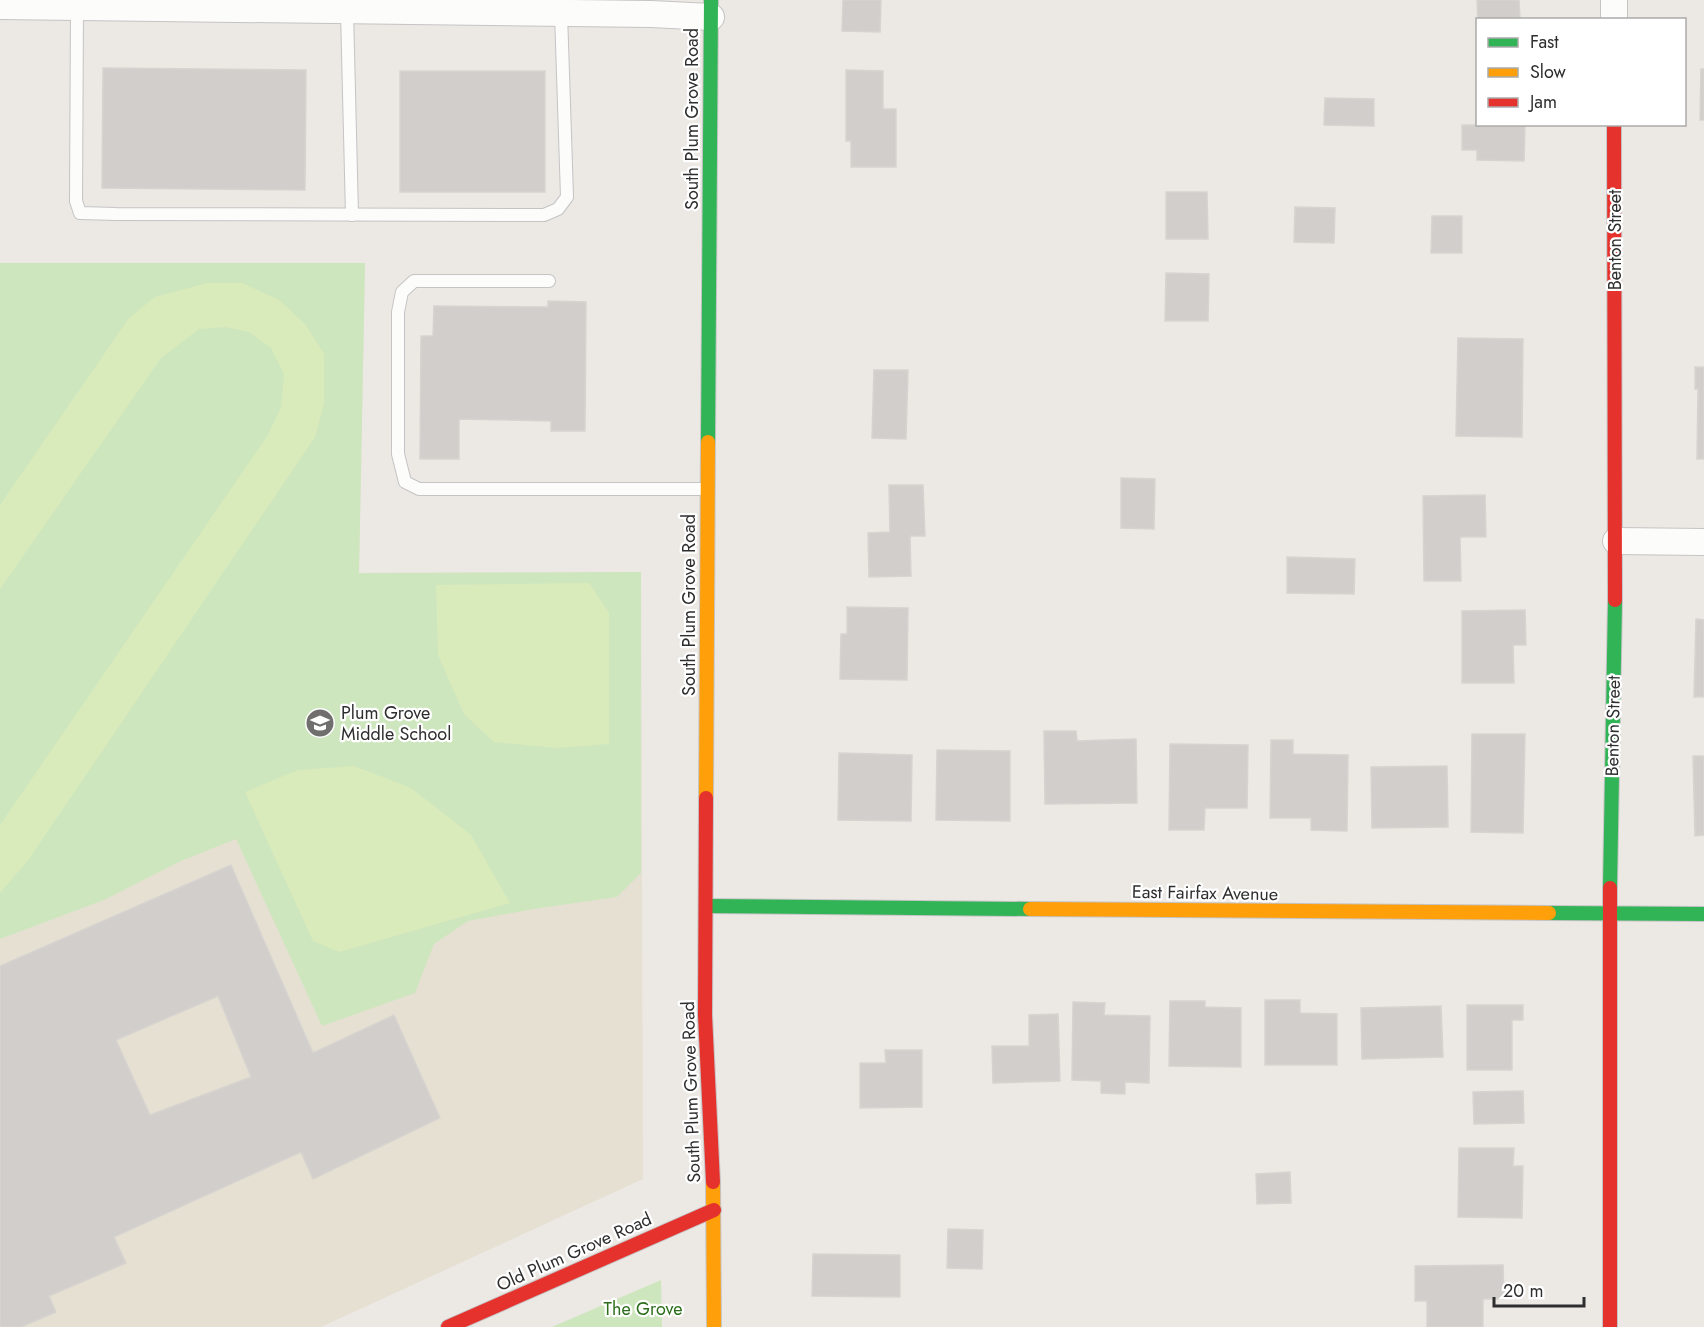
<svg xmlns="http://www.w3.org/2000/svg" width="1704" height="1327" font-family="Jost,sans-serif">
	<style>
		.education { fill: #e6e0d3 }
		.green { fill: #cee6be }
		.pitch { fill: #d9eabb }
		.building { fill: #d1cecb; stroke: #d7d4d0; stroke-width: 1.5; fill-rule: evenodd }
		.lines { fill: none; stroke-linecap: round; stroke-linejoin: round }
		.lane-casing { stroke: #c5c4c5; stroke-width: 14 }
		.street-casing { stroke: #c5c4c5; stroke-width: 28 }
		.fast-casing { stroke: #c5c4c5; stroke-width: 16 }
		.slow-casing { stroke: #c5c4c5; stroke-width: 16 }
		.jam-casing { stroke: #c5c4c5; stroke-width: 16 }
		.lane { stroke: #fcfcfb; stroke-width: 12 }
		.street { stroke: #fcfcfb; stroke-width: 26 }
		.fast { stroke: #30b455; stroke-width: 14 }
		.slow { stroke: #ff9f0a; stroke-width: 14 }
		.jam { stroke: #e5322d; stroke-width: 14 }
		.labels { text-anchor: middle; stroke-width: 4.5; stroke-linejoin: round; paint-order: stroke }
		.street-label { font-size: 18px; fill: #2e2e2e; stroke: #fff }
		.poi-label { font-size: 18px; fill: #2e2e2e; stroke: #fff; text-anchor: start }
		.park-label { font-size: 18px; fill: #2c6e1b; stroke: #fff }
	</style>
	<rect width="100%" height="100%" fill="#ece8e4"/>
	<polygon class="education" points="0,263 365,263 359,573 641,572 643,1179 321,1327 0,1327"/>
	<g class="green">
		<polygon points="0,263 365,263 359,573 641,572 641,873 617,897 534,909 468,921 434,944 415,993 322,1026 236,839 181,861 104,900 0,939"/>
		<polygon points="661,1280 662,1327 552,1327"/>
	</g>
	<g class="pitch">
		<polygon points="207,283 242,283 279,300 305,324 324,354 324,404 315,437 29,859 0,893 0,825 268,435 281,407 284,374 271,348 249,332 225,327 199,329 161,358 0,589 0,505 129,318 155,297"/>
		<polygon points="589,583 609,613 609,744 557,748 494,742 464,714 438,655 436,585"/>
		<polygon points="354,766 411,788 471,835 510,903 339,952 313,941 245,792 298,770"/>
	</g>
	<g class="building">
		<polygon points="843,0 881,0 880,32 842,31"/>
		<polygon points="1477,0 1519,0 1520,20 1478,20 1478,24"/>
		<polygon points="103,68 306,70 305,190 102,188"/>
		<polygon points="1477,68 1478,124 1525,124 1524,161 1477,160 1477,150 1462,150 1462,125 1476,125"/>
		<polygon points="1701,69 1704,69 1704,120 1700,120"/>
		<polygon points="846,70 883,71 883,109 896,109 896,167 851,167 851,141 846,141"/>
		<rect x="400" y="71" width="145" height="121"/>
		<polygon points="1325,98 1374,99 1374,126 1324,125"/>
		<polygon points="1166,192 1207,192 1208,239 1166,239"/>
		<polygon points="1295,207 1335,208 1334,243 1294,242"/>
		<polygon points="1432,216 1462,216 1462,253 1431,253"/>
		<polygon points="1166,273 1209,274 1208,321 1165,321"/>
		<polygon points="548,301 586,302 585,431 551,431 551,421 459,419 459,459 420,459 421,336 433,336 434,306 548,307"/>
		<polygon points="1458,338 1523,339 1522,437 1456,436"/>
		<polygon points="1695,367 1704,367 1704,459 1697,459 1698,389 1695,389"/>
		<polygon points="874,370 908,370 906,439 872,438"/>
		<polygon points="1121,478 1155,479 1154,529 1121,528"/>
		<polygon points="889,485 923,485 925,536 910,536 911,576 869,577 868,533 890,532"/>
		<polygon points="1485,495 1486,537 1460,537 1461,581 1424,581 1423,496"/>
		<polygon points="1287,557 1355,559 1354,594 1287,593"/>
		<polygon points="847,607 908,608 907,680 840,679 841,634 847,634"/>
		<polygon points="1525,610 1526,645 1513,645 1514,683 1462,683 1462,611"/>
		<polygon points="1696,619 1704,620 1704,697 1694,697"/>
		<polygon points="1044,731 1076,731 1077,741 1136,739 1137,803 1045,804"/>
		<polygon points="1472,734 1525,734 1523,833 1471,832"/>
		<polygon points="1271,740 1293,740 1293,754 1348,755 1347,831 1311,830 1311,818 1270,818"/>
		<polygon points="1170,744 1248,745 1247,808 1205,808 1204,830 1169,830"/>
		<polygon points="937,750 1010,751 1010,821 936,820"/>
		<polygon points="839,753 912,755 911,821 838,820"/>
		<polygon points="1693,756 1704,756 1704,835 1695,836"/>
		<polygon points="1447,766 1448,827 1372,828 1371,767"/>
		<path d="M231,865L313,1053L394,1015L440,1118L313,1179L301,1152L114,1237L126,1263L49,1296L56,1312L21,1327H0V966ZM218,996L251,1077L150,1115L116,1040Z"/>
		<polygon points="1265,1000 1300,1000 1300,1013 1337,1014 1337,1065 1265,1065"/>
		<polygon points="1170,1001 1205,1001 1205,1007 1241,1008 1241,1067 1169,1066"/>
		<polygon points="1073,1002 1105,1003 1104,1015 1150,1016 1149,1083 1125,1082 1125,1094 1101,1093 1101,1081 1072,1080"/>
		<polygon points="1467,1005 1523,1005 1523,1020 1512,1020 1512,1070 1467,1070"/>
		<polygon points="1441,1006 1443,1057 1362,1059 1361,1008"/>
		<polygon points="1058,1014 1060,1081 993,1083 992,1046 1029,1046 1029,1015"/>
		<polygon points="885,1050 922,1050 922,1107 860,1108 860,1063 886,1063"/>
		<polygon points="1523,1091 1524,1123 1474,1124 1473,1092"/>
		<polygon points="1459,1148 1514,1148 1513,1166 1523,1166 1522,1218 1458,1217"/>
		<polygon points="1290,1172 1291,1203 1257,1204 1256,1174"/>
		<polygon points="948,1229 983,1230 982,1269 947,1268"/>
		<polygon points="813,1254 900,1255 900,1297 812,1296"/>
		<polygon points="1503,1265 1504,1299 1483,1299 1483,1327 1427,1327 1427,1301 1415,1301 1415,1266"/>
	</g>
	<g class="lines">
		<g class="lane-casing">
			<g id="lane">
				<polyline points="77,7 76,201 80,213 116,214 544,215 558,209 567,197 561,13"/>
				<polyline points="347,11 352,215"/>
				<polyline points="549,281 414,281 402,292 398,312 398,454 405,482 419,489 707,489"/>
			</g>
		</g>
		<g class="street-casing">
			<g id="street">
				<polyline points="1614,0 1614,20"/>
				<polyline points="0,6 651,14 711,17"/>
				<polyline points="1616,541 1704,542"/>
			</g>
		</g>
		<g class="fast-casing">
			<g id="fast">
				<polyline points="708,442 711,0"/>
				<polyline points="1610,888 1615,600"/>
				<polyline points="706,906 1030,909"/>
				<polyline points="1549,913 1704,914"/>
			</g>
		</g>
		<g class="slow-casing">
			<g id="slow">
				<polyline points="706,798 708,442"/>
				<polyline points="1030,909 1549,913"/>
				<polyline points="713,1182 714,1327"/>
			</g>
		</g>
		<g class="jam-casing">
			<g id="jam">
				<polyline points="1614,124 1615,600"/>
				<polyline points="706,798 705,1015 713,1182"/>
				<polyline points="448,1327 714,1210"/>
				<polyline points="1610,1327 1610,888"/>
			</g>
		</g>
		<use href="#lane" class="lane"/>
		<use href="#street" class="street"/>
		<use href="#fast" class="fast"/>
		<use href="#slow" class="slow"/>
		<use href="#jam" class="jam"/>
	</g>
	<defs>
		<g id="school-disc" transform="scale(1.5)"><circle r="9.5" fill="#706f6e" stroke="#fff"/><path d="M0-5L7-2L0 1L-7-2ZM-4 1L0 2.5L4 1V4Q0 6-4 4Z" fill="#fff"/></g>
	</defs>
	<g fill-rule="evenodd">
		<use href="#school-disc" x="320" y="723"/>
	</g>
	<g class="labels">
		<g class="street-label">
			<text transform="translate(692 119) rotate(-90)" y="6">South Plum Grove Road</text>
			<text transform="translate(1615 240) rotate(-90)" y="6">Benton Street</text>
			<text transform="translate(689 605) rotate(-90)" y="6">South Plum Grove Road</text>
			<text transform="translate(1613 726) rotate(-89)" y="6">Benton Street</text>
			<text transform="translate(1205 893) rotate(1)" y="6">East Fairfax Avenue</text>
			<text transform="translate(691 1092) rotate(-92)" y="6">South Plum Grove Road</text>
			<text transform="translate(574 1252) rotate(-24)" y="6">Old Plum Grove Road</text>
		</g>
		<g class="poi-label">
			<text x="341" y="719">Plum Grove<tspan x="341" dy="21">Middle School</tspan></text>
		</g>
		<g class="park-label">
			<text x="643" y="1315">The Grove</text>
		</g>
	</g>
	<rect x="1476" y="18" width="210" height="108" fill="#ffffff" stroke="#ababab" stroke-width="1.5"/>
	<rect x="1488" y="38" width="30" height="9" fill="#30b455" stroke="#ababab" stroke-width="1.5"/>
	<text x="1530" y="48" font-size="18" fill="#2e2e2e">Fast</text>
	<rect x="1488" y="68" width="30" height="9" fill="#ff9f0a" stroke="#ababab" stroke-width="1.5"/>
	<text x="1530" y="78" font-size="18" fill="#2e2e2e">Slow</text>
	<rect x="1488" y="98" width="30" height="9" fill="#e5322d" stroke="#ababab" stroke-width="1.5"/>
	<text x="1530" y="108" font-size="18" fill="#2e2e2e">Jam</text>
	<path d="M1494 1297v9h90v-9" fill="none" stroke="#2e2e2e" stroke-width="3"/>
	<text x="1503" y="1297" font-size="18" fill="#2e2e2e" stroke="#ffffff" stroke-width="4.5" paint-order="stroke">20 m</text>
</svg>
